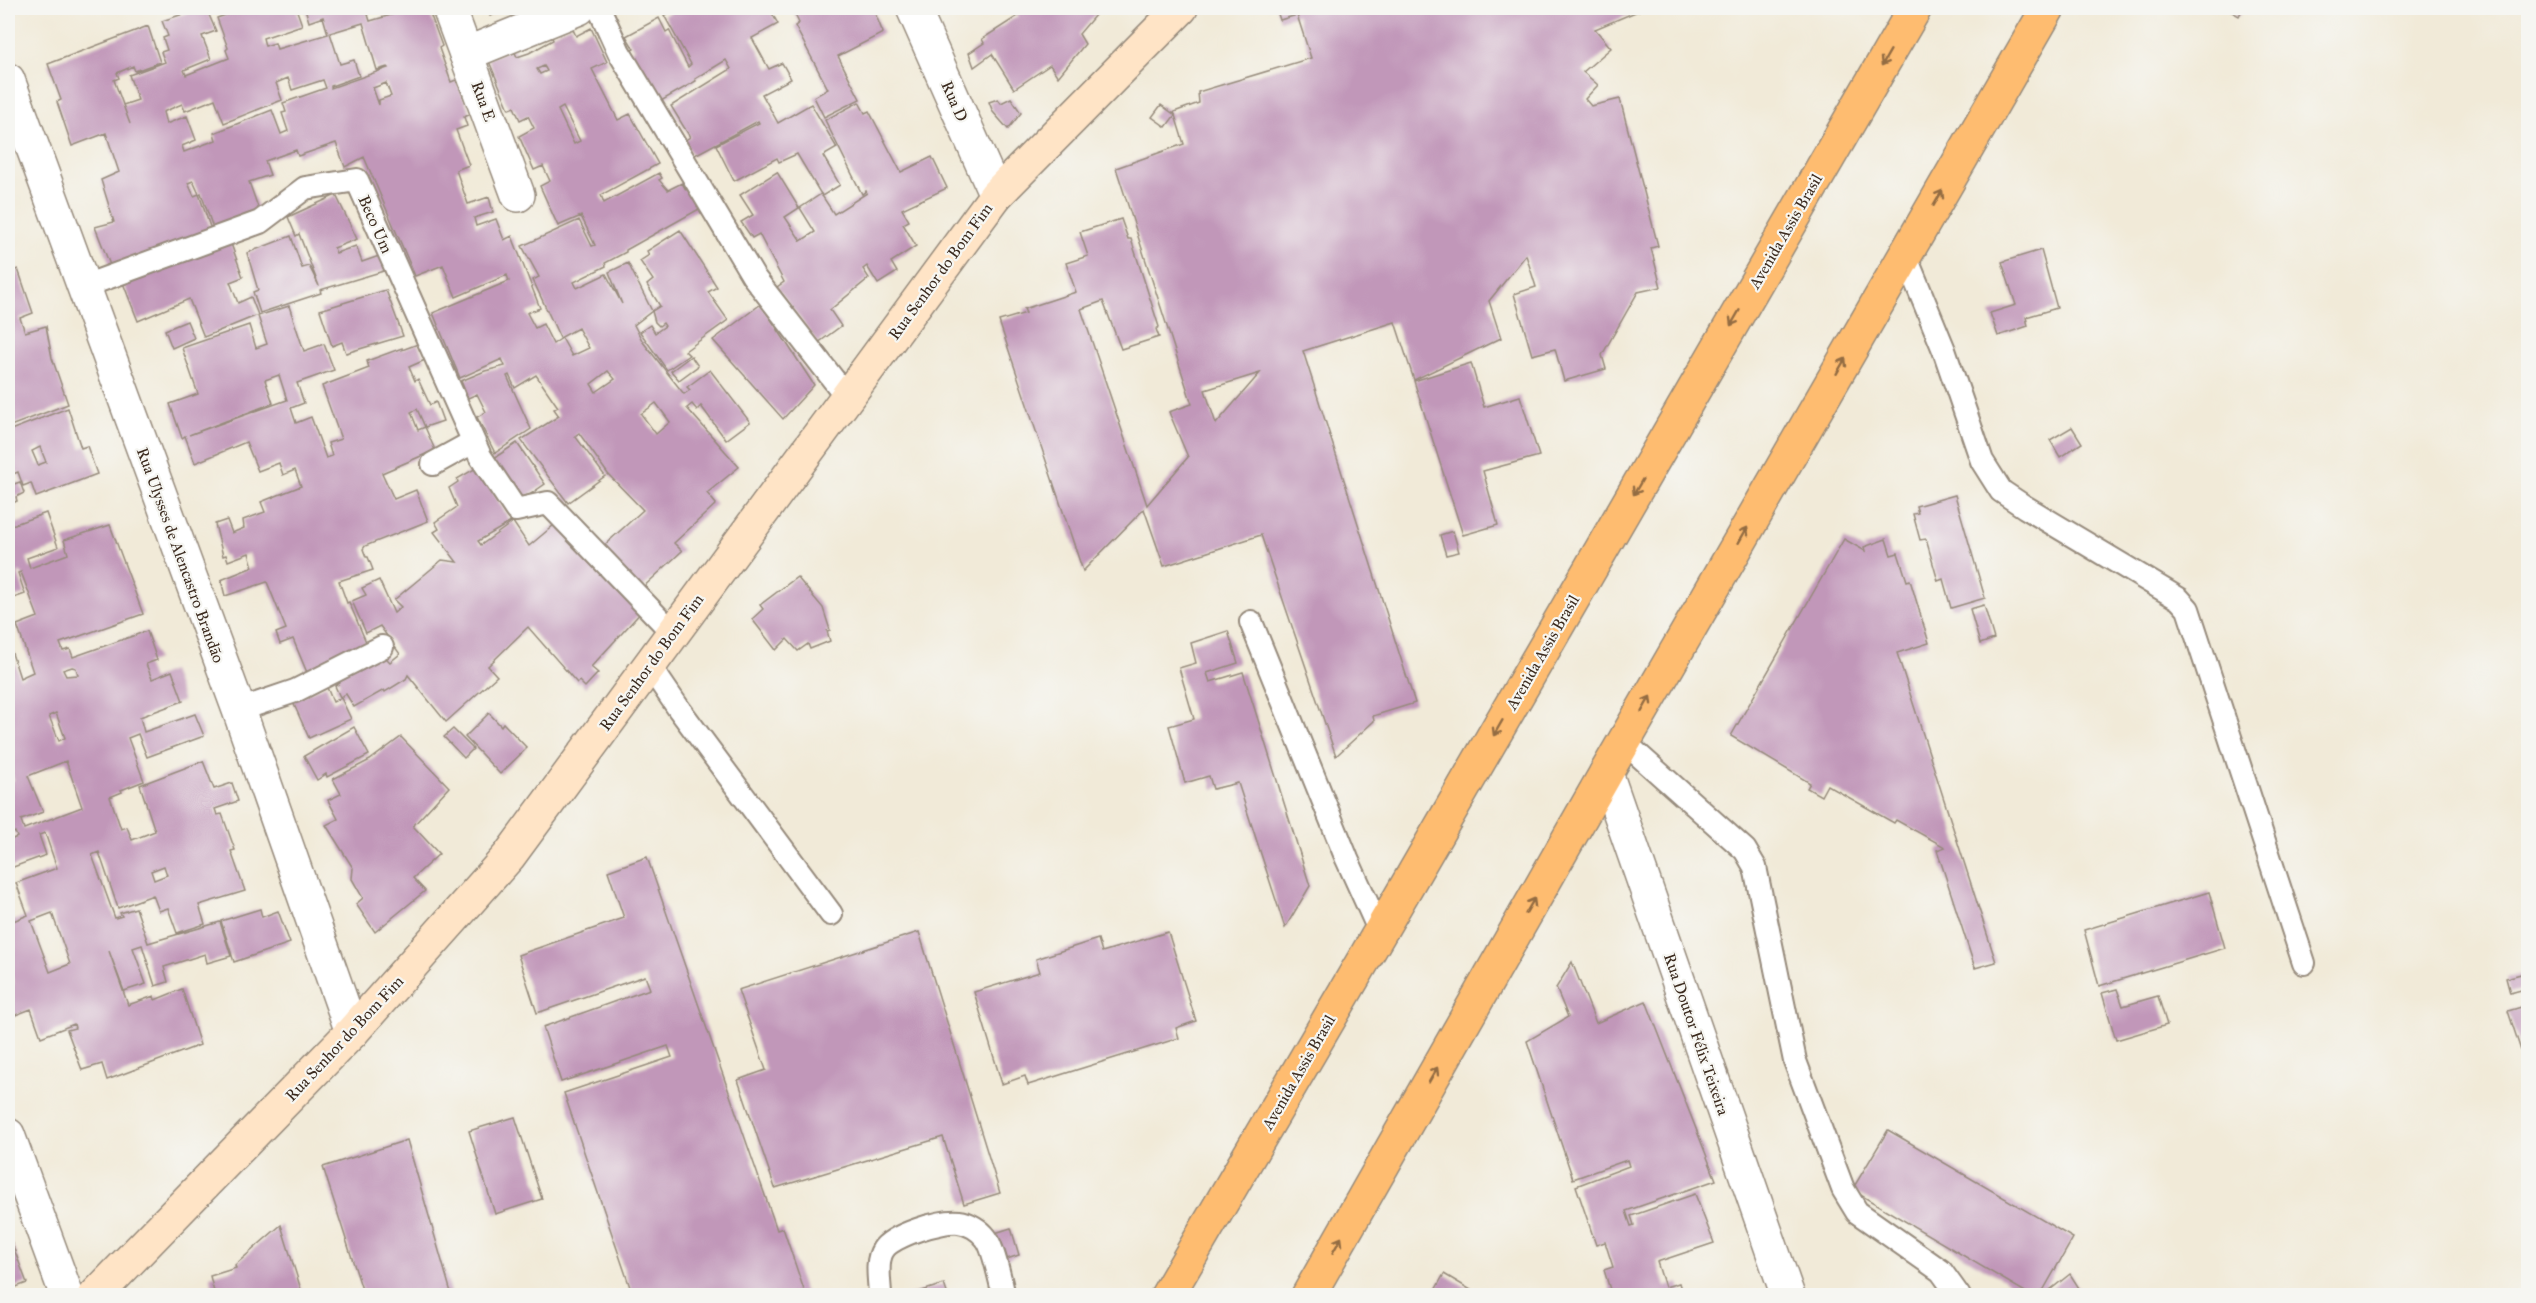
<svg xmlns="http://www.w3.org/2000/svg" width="2536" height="1303" font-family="'IM FELL Great Primer',serif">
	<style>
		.building { fill: #c197b9; fill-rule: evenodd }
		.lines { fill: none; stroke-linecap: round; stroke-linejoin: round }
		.lane-casing { stroke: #968a7b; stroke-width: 26 }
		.street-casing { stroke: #968a7b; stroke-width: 36 }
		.secondary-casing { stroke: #968a7b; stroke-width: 36 }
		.primary-casing { stroke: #968a7b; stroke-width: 36 }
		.lane { stroke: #fff; stroke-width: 22 }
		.street { stroke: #fff; stroke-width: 33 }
		.secondary { stroke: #ffe4c6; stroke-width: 33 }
		.primary { stroke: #febc70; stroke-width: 33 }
		.oneway { stroke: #936c43 }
		.labels { text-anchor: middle; stroke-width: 4.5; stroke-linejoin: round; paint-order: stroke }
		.street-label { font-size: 16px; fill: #3b2a1e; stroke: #f6f6f2 }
	</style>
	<rect width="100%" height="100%" fill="#f6f6f2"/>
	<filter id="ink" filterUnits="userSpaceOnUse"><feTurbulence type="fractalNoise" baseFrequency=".0167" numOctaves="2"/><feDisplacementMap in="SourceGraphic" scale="12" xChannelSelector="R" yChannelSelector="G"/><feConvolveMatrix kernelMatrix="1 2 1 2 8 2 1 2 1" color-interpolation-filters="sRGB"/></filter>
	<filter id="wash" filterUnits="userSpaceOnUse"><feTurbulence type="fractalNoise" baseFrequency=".008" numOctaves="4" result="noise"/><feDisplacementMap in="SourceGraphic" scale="24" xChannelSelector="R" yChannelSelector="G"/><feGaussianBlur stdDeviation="1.35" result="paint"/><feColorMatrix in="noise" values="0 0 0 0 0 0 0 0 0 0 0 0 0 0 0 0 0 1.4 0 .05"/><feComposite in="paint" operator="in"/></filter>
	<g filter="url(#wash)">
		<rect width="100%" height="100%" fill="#f1ead8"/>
		<g id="blocks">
			<g class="building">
				<path d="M201,8H206L216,31L202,36L211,59L184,70L186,75L229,58L226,50L228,48L217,18L245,8H296L302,25L263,38L265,46L275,43L277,49L328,34L323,17L309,22L305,8H366L370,21L415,8H428L442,46L439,48L451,82L456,80L471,114L464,117L467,126L456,130L469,165L456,170L468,204L489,197L493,212L474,218L476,226L496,219L504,240L512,236L540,308L527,313L535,328L543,324L553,344L562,338L572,356L589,348L578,328L560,338L533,280L539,277L522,246L579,220L592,246L595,245L581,216L558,226L540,186L550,181L543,166L534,170L519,136L534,128L528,116L520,120L514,107L509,109L488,59L513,48L517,57L529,53L553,40L551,35L571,25L576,36L591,28L607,62L592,69L618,120L630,114L658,164L601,195L604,203L659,173L662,178L659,180L668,190L682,183L686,190L689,188L701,208L626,250V252L605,263L606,266L574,282L577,288L606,274L622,304L609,272L628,263L652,311L634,325L643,342L684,394L690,390L687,387L710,370L750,422L726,440L701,406L697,410L692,404L687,408L739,467L707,493L716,504L674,543L682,551L639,591L599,550L643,510L608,474L579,433L575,436L605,476L568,503L521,440L559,416L554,409L558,407L536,375L515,388L509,375L507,376L531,429L495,453L477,417L486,412L477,394L468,398L461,381L485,371L505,366L502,359L460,378L433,313L509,281L507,275L456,297L443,265L415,276L364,157L345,167L336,143L298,156L296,150L265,161L270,175L249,182L259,210L213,228L201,193L199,194L193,181L188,183L194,196L199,194L213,236L110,265L95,227L114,222L101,180L119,172L106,133L72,146L57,102L61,100L48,64L148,26L160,62L135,71L133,66L117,73L119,78L114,80L130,124L123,105L138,100L129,75L165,62L161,52L167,50L163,38L168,36L162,21ZM363,23L377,70L387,67L388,68L331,88V86L359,76L354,60L340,64L330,33ZM544,66L547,71L540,74L537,69ZM288,78L292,90L323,80L326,88L283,103L286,112L282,113L288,131L281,134L272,110L214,133L216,140L184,152L182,146L196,140L187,116L166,124L163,112L182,104L185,111L215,99L224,123L282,100L276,83ZM386,83L391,96L379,100V105L373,88ZM563,107L580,141L574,144L558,110ZM608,371L615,379L596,392L591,384ZM656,403L670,422L656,434L641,414Z"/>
				<polygon points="486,8 508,8 490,16"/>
				<polygon points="681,8 769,8 778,24 752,38 769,69 782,63 791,79 762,94 778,123 811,104 837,148 823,156 840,185 822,196 797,154 779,162 777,158 734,181 716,145 759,123 758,121 693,156 684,141 690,137 671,106 731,69 726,60 695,79 696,81 661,101 630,51 634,49 626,36 659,18 666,32 669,30 688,67 691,64 664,15"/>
				<polygon points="792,8 873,8 883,33 838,56 860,99 824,117 814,97 828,89 795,26 799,23"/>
				<polygon points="1013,8 1101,8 1079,34 1085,44 1058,77 1050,65 1014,89 992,54 974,67 969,53 984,43 982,39 1018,16"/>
				<path d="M1276,8H1645L1595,29L1611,48L1583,72L1598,85L1585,99L1591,106L1620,99L1658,246L1651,248L1661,287L1638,292L1602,355L1606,369L1564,381L1555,349L1532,355L1514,294L1536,287L1526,255L1489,301L1501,338L1414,380L1395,322L1303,351L1415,703L1373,716L1374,721L1336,756L1261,535L1164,566L1144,509L1083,571L999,321L1026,313L1024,309L1076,292L1066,263L1088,256L1080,232L1121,219L1128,239H1131L1159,327L1156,329L1159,337L1121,349L1103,301L1081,309L1147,505L1188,457L1169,412L1192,404L1116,168L1184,144L1174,112L1199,103L1198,92L1311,58L1297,15L1280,20ZM1260,373L1221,418L1216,424L1205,390Z"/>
				<polygon points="2225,8 2243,8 2239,16"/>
				<polygon points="1011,98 1021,113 1008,129 993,112 989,102 998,99 1001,103"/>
				<polygon points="859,102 865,113 869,111 901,172 932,157 947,188 902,209 909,221 903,224 916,246 891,262 897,272 878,284 867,266 863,269 869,278 830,310 841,326 818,343 777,287 784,282 759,234 752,238 741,222 753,215 740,195 777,172 799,208 785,217 801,241 815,232 800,208 821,194 834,214 867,193 866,191 862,194 825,120"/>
				<polygon points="1161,105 1175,115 1166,127 1152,117"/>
				<polygon points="336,195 357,239 334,248 336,253 356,246 362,262 382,255 387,270 320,290 321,293 260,313 253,292 258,290 247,253 291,236 302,268 309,266 319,286 299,234 296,236 288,217"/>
				<polygon points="680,230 717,287 708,292 728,320 685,351 689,355 667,370 640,332 650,325 655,333 665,326 663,323 659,326 655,322 652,311 660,306 647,285 653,280 640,261 649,255 647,251"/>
				<polygon points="230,241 243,277 230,282 238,303 251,297 258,315 204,337 189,299 138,321 123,283"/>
				<polygon points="2041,250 2057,308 2026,317 2028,326 1998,336 1990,313 2016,305 2002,262"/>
				<polygon points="18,269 33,313 20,318 25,332 46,326 52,358 68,404 8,427 8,273"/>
				<polygon points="386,290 403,336 346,353 342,342 332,346 320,310"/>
				<polygon points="761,304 814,385 783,419 713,340"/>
				<path d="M289,306L304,351L324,344L334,370L297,383L304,403L291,408L296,423L311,417L326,458L332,456L328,443L341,439L322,386L369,368L367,361L402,348V350L418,344L425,360L409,367L415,381L418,379L430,405L436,402L443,421L425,427L417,409L411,412L418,430L425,427L435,450L382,473L394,499L416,490L428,521L365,546L363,549L366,557H368L373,570L339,581L347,603L349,602L369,649L308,675L293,639L280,644L276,633L286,629L267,582L225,596L221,580L253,567L249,553L228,561L226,555L223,556L215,524L227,520L232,533L244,528L243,520L265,512L261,502L301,486L295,470L283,475L279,463L258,471L246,442L195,463L185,436L182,438L170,404L198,394L182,348L249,325L256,348L267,344L258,316ZM279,375L287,400L189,435L273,403L265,380Z"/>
				<polygon points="187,321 194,338 172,348 165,330"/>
				<polygon points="691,356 698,366 679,380 671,371"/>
				<polygon points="1471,363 1484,407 1520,396 1539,456 1483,471 1498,525 1463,535 1414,381"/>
				<path d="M68,408L81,448L87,446L97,474L36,497L31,483L23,486L18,472L8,476V431ZM40,447L46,462L38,465L32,451Z"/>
				<polygon points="2072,427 2082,443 2060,457 2050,440"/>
				<polygon points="517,443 545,484 519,502 491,460"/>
				<polygon points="478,467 511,522 478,541 481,545 513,522 529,546 560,520 645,608 591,667 598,673 585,687 579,681 577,683 528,627 488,666 497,676 446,722 408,675 406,679 385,692 384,690 354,707 346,694 340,697 335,686 340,683 336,675 379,651 390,662 400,654 380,626 366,633 352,601 366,595 362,588 379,580 394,613 401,607 394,600 442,560 457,562 434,532 439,529 435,522 457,507 449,488 458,482 457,479"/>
				<polygon points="8,477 11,485 20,482 24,493 16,497 17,501 8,505"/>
				<polygon points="1955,495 1985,598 1951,608 1943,579 1938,581 1926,539 1920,540 1913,514 1918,513 1916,506"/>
				<path d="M8,513L12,525L46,513L58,547L27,558L30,568L68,554L64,540L110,525L143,614L60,643L63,651L70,649L73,657L147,631L157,660L146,664L152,679L172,671L183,701L140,717L144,732L195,714L204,736L147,757L138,734L128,738L144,781L121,790L122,792L110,797L121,829L127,827L132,840L155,831L140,785L203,761L214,789L232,783L238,801L215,809L217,815L222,814L235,850L231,851L245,891L199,905L205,924L177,933L168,908L159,911L153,895L118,908L99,852L92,855L115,918L122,916L120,913L136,908L148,943L220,922L231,956L207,963L205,954L164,967L168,982L155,986L142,945L133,948L146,984L124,991L109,951L128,1005L154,996L155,1000L182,989L200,1045L107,1080L102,1064L82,1070L67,1030L75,1028L74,1024L41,1037L31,1009L8,1018V986L14,984L8,966V923L28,915L16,883L57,868L45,833L39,835L46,855L8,869V841L17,837L15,832L8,835V782L14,781L9,766H8V641L20,678L33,672L17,625L38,617L21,572L18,573L25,594L8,600ZM72,667L76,668L78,675L66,676L63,670ZM56,713L65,738L59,741L49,716ZM66,761L82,807L24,829L21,820L43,812L28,776ZM164,866L167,875L154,880L151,871ZM52,913L70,964L50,972L31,921Z"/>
				<polygon points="1453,531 1459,552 1446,555 1440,535"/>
				<polygon points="1844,539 1865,551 1864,547 1886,539 1891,555 1898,553 1907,581 1910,580 1929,643 1897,653 1996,962 1975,968 1937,850 1945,847 1896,820 1894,823 1827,785 1821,796 1807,788 1810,783 1731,736"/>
				<polygon points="797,577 823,608 830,630 827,631 830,641 810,649 808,644 798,651 787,639 776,650 752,619 763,609 760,605"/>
				<polygon points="8,603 13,617 8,619"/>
				<polygon points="1984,605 1994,639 1980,644 1970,609"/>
				<polygon points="1228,631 1238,663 1207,673 1210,682 1243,672 1310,886 1285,928 1238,783 1213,789 1209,776 1185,783 1169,726 1194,719 1179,668 1196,663 1191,643"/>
				<polygon points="326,685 333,702 341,698 351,719 309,738 292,700"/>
				<polygon points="489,713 501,726 503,723 527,748 500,774 465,737"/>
				<polygon points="354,727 369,755 327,777 326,774 317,780 304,756"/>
				<polygon points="453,729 473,749 464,758 444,737"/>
				<polygon points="401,737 449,787 413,826 439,854 413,878 425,891 375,932 356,904 363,898 352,879 353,868 326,825 338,819 328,800 341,794 333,779 370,760"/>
				<polygon points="647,857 777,1230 783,1228 806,1296 633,1296 564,1093 672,1057 668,1046 561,1082 543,1027 650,989 645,976 537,1013 518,955 624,918 608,871"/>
				<polygon points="2209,892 2225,948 2099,986 2084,930"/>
				<polygon points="260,909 262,917 278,911 290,943 234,962 221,921"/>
				<polygon points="919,932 1000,1193 964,1204 943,1137 775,1188 738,1080 766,1070 738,990"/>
				<polygon points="1168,932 1196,1021 1176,1028 1179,1038 1028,1085 1025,1076 1002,1084 974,992 1040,972 1036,959 1098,939 1102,952"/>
				<polygon points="1572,962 1596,1023 1646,1001 1716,1180 1626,1211 1631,1226 1634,1225 1631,1216 1695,1194 1714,1243 1657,1262 1665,1287 1679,1283 1683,1296 1612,1296 1604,1270 1613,1267 1605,1242 1596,1245 1576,1186 1629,1166 1627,1160 1573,1179 1527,1041 1568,1017 1556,988"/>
				<polygon points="2521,974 2525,989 2510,993 2506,978"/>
				<polygon points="2117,989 2123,1006 2158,996 2167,1025 2116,1040 2102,993"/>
				<polygon points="2528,1005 2528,1072 2508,1011"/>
				<polygon points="515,1117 542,1199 495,1214 469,1131"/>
				<polygon points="1888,1130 2073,1238 2040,1296 2032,1296 1852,1190"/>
				<polygon points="407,1140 452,1296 364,1296 323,1167"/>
				<polygon points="281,1225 303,1296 215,1296 210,1276 236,1268 235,1265"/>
				<polygon points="1011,1228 1019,1255 1004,1260 995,1233"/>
				<polygon points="8,1233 27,1283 8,1290"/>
				<polygon points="1444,1274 1481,1296 1432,1296"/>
				<polygon points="2070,1274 2084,1296 2054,1296 2050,1290"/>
				<polygon points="944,1284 948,1296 909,1296 909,1295"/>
			</g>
		</g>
	</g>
	<g filter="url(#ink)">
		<use href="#blocks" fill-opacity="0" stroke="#968a7b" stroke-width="1.5"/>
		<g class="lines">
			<g class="lane-casing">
				<g id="lane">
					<polyline points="599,8 619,52 753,276 847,397"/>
					<polyline points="1905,255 1944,350 1982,461 2001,491 2025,507 2179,599 2188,609 2304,963"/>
					<polyline points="82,287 260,222 305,188 357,180 480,456 516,510 548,503 673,633"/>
					<polyline points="433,464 473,442"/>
					<polyline points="1251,622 1347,859 1380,932"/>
					<polyline points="649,665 679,709 831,914"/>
					<polyline points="239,710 295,691 382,647"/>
					<polyline points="1624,742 1745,850 1755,867 1795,1061 1843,1189 1857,1212 1941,1271 1959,1296"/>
					<path d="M880,1296C880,1282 875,1262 883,1250C892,1235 942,1220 959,1222C969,1223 980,1230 986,1238C993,1246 1001,1283 1004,1296"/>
				</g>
			</g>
			<g class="street-casing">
				<g id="street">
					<polyline points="449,8 518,195"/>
					<polyline points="913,8 996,195"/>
					<polyline points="466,54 579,8"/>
					<polyline points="8,80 239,710 352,1032"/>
					<polyline points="1606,773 1788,1296"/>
					<polyline points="8,1135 67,1296"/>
				</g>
			</g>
			<g class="secondary-casing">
				<polyline id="secondary" points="95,1296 352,1032 509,856 996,195 1181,8"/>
			</g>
			<g class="primary-casing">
				<g id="primary">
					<polyline points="1167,1296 1380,932 1915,8"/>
					<polyline points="1308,1296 1606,773 2048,8"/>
				</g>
			</g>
			<use href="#lane" class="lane"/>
			<use href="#street" class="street"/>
			<use href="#secondary" class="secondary"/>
			<use href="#primary" class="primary"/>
		</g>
		<defs><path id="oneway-shaft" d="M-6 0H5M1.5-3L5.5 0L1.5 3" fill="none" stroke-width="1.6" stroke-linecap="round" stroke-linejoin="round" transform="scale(1.5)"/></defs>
		<g class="oneway">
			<use href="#oneway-shaft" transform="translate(1886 58) rotate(120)"/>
			<use href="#oneway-shaft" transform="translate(1938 198) rotate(-60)"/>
			<use href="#oneway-shaft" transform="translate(1735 318) rotate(120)"/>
			<use href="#oneway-shaft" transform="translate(1841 366) rotate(-60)"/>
			<use href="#oneway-shaft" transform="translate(1638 487) rotate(120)"/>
			<use href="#oneway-shaft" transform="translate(1743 535) rotate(-60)"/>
			<use href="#oneway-shaft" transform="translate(1646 704) rotate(-60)"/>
			<use href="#oneway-shaft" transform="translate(1498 728) rotate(120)"/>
			<use href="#oneway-shaft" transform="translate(1530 906) rotate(-60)"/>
			<use href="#oneway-shaft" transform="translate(1433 1075) rotate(-60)"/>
			<use href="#oneway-shaft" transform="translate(1337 1245) rotate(-60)"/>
		</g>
	</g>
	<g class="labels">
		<g class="street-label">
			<text transform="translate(484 101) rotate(70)" y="6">Rua E</text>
			<text transform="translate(955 101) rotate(66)" y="6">Rua D</text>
			<text transform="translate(376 224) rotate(66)" y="6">Beco Um</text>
			<text transform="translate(1785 231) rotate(-60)" y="6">Avenida Assis Brasil</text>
			<text transform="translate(940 271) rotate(-54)" y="6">Rua Senhor do Bom Fim</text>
			<text transform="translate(181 555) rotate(70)" y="6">Rua Ulysses de Alencastro Brandão</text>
			<text transform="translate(1542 652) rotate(-60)" y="6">Avenida Assis Brasil</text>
			<text transform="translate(651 662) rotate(-54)" y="6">Rua Senhor do Bom Fim</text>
			<text transform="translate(1697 1034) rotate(71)" y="6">Rua Doutor Félix Teixeira</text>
			<text transform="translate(344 1038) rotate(-47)" y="6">Rua Senhor do Bom Fim</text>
			<text transform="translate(1298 1072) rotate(-60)" y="6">Avenida Assis Brasil</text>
		</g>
	</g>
	<rect width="2536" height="1303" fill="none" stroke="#f6f6f2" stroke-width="30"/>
</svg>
